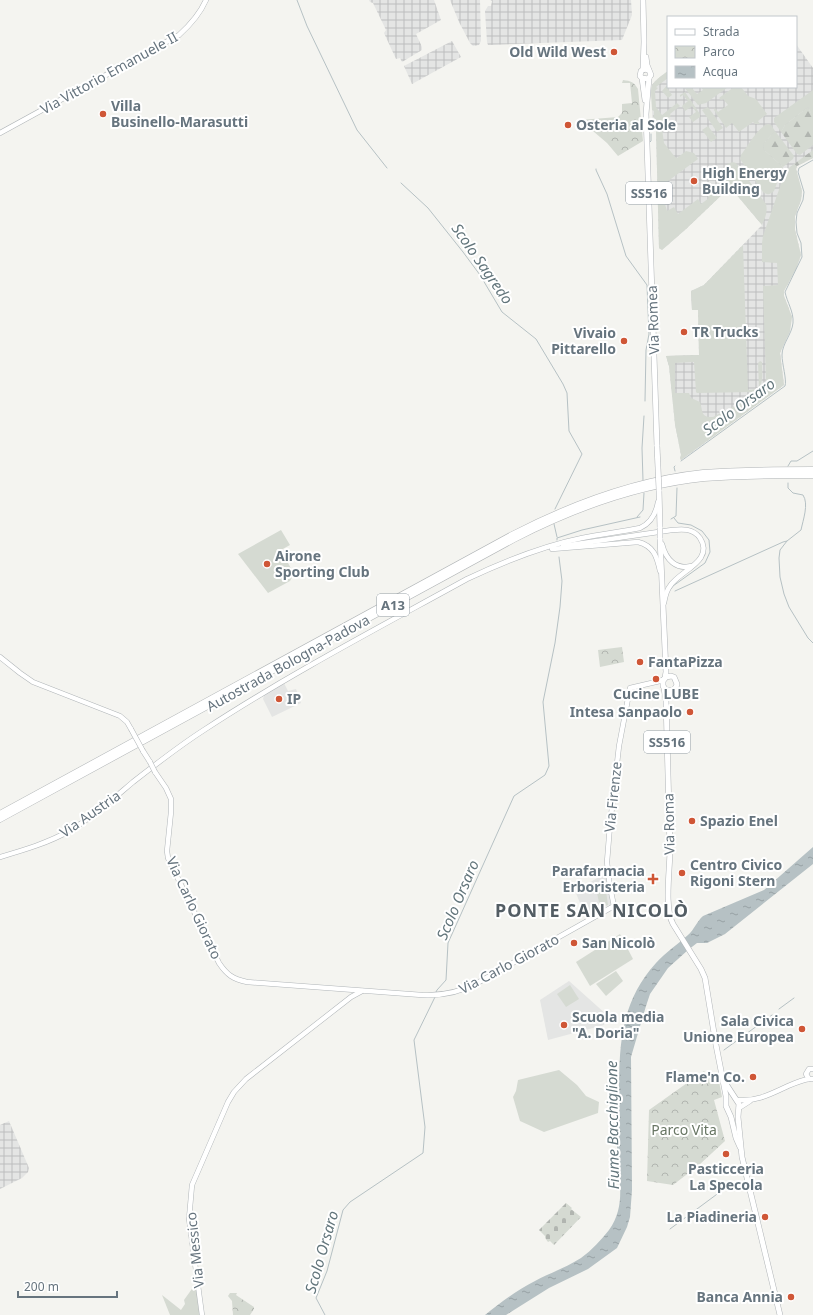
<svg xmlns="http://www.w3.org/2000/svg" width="813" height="1315" font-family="'Noto Sans',sans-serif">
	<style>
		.built { fill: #e4e5e4 }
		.industrial { fill: url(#industrial-grid) }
		.grass { fill: #d5dad2 }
		.forest { fill: url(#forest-firs) }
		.cemetery { fill: url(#cemetery-stones) }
		.park { fill: url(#park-crowns) }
		.water { fill: url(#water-ripples) }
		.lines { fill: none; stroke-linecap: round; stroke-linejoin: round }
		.stream { stroke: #b6c1c4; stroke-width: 1 }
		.secondary-casing { stroke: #b0b5b8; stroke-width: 5.5 }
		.primary-casing { stroke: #b1b5b8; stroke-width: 6 }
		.highway-casing { stroke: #b0b4b6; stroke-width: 7 }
		.secondary { stroke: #fff; stroke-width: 4.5 }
		.primary { stroke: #fff; stroke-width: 5 }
		.highway { stroke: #fff; stroke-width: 6 }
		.secondary-bridge-casing { stroke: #b0b5b8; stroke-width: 5.5; stroke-linecap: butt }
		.primary-bridge-casing { stroke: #b1b5b8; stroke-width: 6; stroke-linecap: butt }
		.secondary-bridge { stroke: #fff; stroke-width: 4.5 }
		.primary-bridge { stroke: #fff; stroke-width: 5 }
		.poi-dot { fill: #cf5636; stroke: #fff; stroke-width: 1.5 }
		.labels { text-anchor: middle; stroke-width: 4; stroke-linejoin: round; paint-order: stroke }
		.shield { fill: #fff; stroke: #949ea5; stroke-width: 1 }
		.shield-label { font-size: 13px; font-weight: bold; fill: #66747e }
		.poi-label { font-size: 14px; font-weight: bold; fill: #66747e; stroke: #fff; text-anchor: start }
		.street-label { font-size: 14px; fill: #66747e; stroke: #fff }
		.park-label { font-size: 14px; fill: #687664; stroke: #fff }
		.water-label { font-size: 15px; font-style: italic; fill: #62757b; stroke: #fff }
		.district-label { font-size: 18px; font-weight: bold; letter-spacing: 1px; fill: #535d64; stroke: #fff }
	</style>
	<defs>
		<pattern id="industrial-grid" width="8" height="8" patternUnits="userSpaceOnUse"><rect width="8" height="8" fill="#e4e5e4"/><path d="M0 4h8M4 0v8" fill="none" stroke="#bdbebe"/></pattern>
		<pattern id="forest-firs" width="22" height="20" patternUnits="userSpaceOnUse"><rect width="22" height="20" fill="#d5dad2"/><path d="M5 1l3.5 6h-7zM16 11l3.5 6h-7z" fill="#b1b5b0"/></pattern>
		<pattern id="cemetery-stones" width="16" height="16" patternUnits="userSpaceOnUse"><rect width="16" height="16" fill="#d5dad2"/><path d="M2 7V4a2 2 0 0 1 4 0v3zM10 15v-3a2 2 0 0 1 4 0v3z" fill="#b1b5b0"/></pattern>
		<pattern id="park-crowns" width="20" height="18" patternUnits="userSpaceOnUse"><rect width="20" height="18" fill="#d5dad2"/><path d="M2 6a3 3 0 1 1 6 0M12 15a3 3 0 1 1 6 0" fill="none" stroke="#b1b5b0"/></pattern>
		<pattern id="water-ripples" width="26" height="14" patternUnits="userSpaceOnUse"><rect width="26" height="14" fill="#b6c1c4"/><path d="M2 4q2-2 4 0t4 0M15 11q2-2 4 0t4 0" fill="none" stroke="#98a1a4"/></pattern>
	</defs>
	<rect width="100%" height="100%" fill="#f4f4f0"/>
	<g class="built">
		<polygon points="284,683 288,691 296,689 301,703 272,717 263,699 264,695"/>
		<polygon points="606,873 611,904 586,917 575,891"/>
		<polygon points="569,981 607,1015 604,1025 548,1040 540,1000"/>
	</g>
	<g class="industrial">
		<polygon points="369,0 434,0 441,20 416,34 422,47 422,50 402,62 400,58 396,59 384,33 386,30 373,3 370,2"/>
		<polygon points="450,0 480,0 481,41 479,45 473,46 470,43 459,22"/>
		<polygon points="490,0 631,0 632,15 622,40 488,45 487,42 485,11 488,6 491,6 492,1"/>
		<polygon points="452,41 461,57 412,84 404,66"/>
		<polygon points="796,44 813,68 813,158 797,166 796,169 802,191 801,200 795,216 795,230 801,255 796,269 784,291 784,296 792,317 790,331 780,353 784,385 681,460 680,458 681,455 675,424 669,366 666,356 699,355 698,310 692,310 691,291 704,285 762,225 730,187 686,229 662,250 659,248 656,130 653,129 652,85 655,81 668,71 668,87 796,87"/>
		<polygon points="9,1121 29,1168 28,1172 22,1178 0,1189 0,1125"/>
	</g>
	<g class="grass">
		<path d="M668,71V78L656,87L658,88L655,91L656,107L662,115L677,103L680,106L670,114L671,116L662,123L665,127L662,129L664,143L675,157L677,158L686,151L694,153L698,159L660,187L667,211L674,207L678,214L698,199L701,204L709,198L706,193L725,179L721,172V170C726,166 730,160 736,163L766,204C768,212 765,218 762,225L730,187L686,229L662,250L659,248L656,130L653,129L654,111L652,110C651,86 647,86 668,71Z"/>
		<polygon points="668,84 668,87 670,87 668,89 672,95 668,98 662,91"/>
		<polygon points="684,87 691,87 697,94 703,90 701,87 728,87 706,103 698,105"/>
		<polygon points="734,87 741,87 748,96 756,99 767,114 758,121 760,124 755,124 753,122 739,132 732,123 726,128 714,110 715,108 718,112 728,105 723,99 721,100 719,98"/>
		<polygon points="813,90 813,113 811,113 808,107 785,125 781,132 774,122 774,118"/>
		<polygon points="685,92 700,114 700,117 693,122 689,117 696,112 692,106 685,111 682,106 688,101 683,95 680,97 680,95"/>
		<polygon points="708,107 723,128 717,132 702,110"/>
		<path d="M768,124L771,125L775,131L764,143L763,149L783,167L774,191C770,195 767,195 763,192L740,159L741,155C747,147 758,127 768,124Z"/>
		<polygon points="708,126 717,138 711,142 702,130"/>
		<path d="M794,164L797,166L796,169L802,191L801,200L795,216V230L801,255L796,269L784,291V296L792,317L790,331L780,353L784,385L681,460L680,458L681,455L675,424L669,366L666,356L699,355L698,310H692L691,291L704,285L743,245L748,390L757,389L759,386L758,363L760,361L762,362C762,373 765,387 753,392L697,393L696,392L694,362L675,363V393H689L691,398L700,402C703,410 700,418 713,417L760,393L765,388L766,383L763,286L778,285L777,263L762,262V243L763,236L784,175L786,170Z"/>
		<polygon points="281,530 290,545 281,550 294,574 290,581 268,593 238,554"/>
		<polygon points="606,891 608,905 600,907 597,893"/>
		<polygon points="620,934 633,959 590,986 576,962"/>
		<polygon points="616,971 623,981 606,996 596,984"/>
		<polygon points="570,985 579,999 566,1007 557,994"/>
		<polygon points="559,1070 577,1085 586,1096 599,1102 598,1113 544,1132 520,1121 513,1097 516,1091 518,1080"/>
		<polygon points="199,1279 203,1315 170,1315 162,1295 181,1310 185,1304 184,1300"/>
	</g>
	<g class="forest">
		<polygon points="808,107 811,113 813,113 813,145 800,155 797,154 781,132 785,125"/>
		<polygon points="775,131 794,156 793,159 783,167 763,149 764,143"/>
		<polygon points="813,150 813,158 797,166 794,164"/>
	</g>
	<polygon class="cemetery" points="566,1203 572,1208 571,1209 581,1217 554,1245 550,1241 548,1242 545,1238 545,1236 539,1230"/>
	<g class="park">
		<path d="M623,80C631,81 634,82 638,89L643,141L618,156L607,143L580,120L618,117L622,113V104L632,103L630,83H622Z"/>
		<polygon points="622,647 624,662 600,667 598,650"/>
		<polygon points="704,1071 707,1075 718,1076 722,1097 714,1100 725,1141 699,1165 673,1185 647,1181 649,1110"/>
		<polygon points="230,1293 237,1293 236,1295 254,1307 254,1309 250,1315 233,1315 232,1301 228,1296"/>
	</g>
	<path class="water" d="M813,847V864L725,934L707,943H697L688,950L668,968L650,994L646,1006L631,1057L632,1190L630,1217L627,1227L617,1248L588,1269L549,1288L506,1315H485C501,1302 517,1290 535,1281C550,1273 567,1267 581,1258C592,1250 601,1240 609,1230C629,1203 616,1171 617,1141C617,1129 619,1117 619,1105C619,1051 618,1005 656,963C666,952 678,944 688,935C694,930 697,921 703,916L764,890Z"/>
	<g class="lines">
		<g class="stream">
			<polyline points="297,0 307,26 357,130 387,168"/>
			<polyline points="650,142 651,141 651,134"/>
			<polyline points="596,169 596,170 607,194 626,256 647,285 649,334 646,350 645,401"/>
			<polyline points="401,183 428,208 463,252 480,275 502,312 536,339 563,384 567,393 569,431 582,454 555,509"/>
			<path d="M681,461L785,386C787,380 782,364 782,355C782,344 792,334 793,323C794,312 787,302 785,292L802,257L801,243L797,233L796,222L797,213L803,200L804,192L798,172L799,168L813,160"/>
			<polyline points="788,466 791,461 797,461 813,451"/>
			<polyline points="675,471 674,467 675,466"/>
			<polyline points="643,480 642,448 644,416"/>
			<polyline points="637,517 643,510 644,493"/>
			<polyline points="671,519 676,516 677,488"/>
			<polyline points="554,524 557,537"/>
			<polyline points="557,540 557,538 582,530 640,517"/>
			<polyline points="787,541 780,550 779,558 780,577 784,594 789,607 808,638 813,643"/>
			<polyline points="670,590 673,586 705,563 710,552 709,540 702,531 691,525 678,523 674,518"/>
			<path d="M675,591L783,542L787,541L801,530C803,520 809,504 803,495L793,493L788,488V483"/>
			<polyline points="436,992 437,990 446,980 448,943 514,796 545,775 549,766 543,702 555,643 560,607 562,581 559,557"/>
			<polyline points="779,1009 794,998"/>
			<polyline points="724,1050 772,1015"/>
			<polyline points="670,1229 728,1186"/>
			<polyline points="325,1315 316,1298 327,1271 343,1210 350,1202 423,1153 425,1127 414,1040 435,997"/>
		</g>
		<g class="secondary-casing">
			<g id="secondary">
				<path d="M0,133L179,35C190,25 200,14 206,0"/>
				<path d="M662,544C666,560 676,570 692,566"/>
				<path d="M563,546L672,530C682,529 693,528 700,538C715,561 679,571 670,586C666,591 665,597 664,603"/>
				<path d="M552,549L638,542C654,546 657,557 660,571"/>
				<polyline points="0,657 20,673 33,682 120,716 127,722 131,729"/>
				<polyline points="143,751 150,762"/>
				<path d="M155,772L166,788L171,799V812L167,851L168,858L219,963C227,975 233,979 247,982L422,995C443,996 461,992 479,982L614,906L610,887L607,862L610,825L619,746L630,688L660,681L664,679"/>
				<path d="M0,857C24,850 48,843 71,830C93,817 113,799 133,782C156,764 179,746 204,730C288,675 378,628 467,579C503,562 542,546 582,538C601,534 621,532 640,528C651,523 656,514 658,502"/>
				<polyline points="813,1069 809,1069 806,1074 809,1079 813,1079"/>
				<path d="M737,1100C756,1102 771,1094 788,1086C795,1083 802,1080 809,1079"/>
				<polyline points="739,1108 750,1101"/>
				<polyline points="202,1315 189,1219 192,1185 228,1102 234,1092 246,1079 351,997 362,991"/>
			</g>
		</g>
		<g class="primary-casing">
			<g id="primary">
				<polyline points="646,57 647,65 651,75 648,79 642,78 640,76 641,71 644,69 649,70"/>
				<polyline points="643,70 644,42 643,0"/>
				<polyline points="642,78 645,100"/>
				<polyline points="649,78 646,114 657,446"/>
				<polyline points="659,490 660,528"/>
				<polyline points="660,538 666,672 665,678"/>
				<path d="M664,688L666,700C667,750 669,799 670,849C670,869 664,908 673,924L701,969L705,978L716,1045L726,1096V1106L731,1117L736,1138L740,1147"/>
				<path d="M666,699C669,693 676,690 677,684L674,677L671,676L666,677L663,681V686L666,690H672"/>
				<polyline points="726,1084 739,1104 738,1117 742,1157 780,1315"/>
			</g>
		</g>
		<g class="highway-casing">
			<g id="highway">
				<path d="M0,814L512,535C572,504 636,480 703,473C740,470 776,470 813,470"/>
				<path d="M0,819L514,539C574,508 637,485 704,478C740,475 777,475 813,475"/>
			</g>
		</g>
		<use href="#secondary" class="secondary"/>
		<use href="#primary" class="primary"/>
		<use href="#highway" class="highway"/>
		<g class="secondary-bridge-casing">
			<g id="secondary-bridge">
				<polyline points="131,729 143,751"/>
				<polyline points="150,762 155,772"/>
			</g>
		</g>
		<g class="primary-bridge-casing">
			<g id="primary-bridge">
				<polyline points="657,446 659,490"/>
				<polyline points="660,528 660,538"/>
			</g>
		</g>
		<use href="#secondary-bridge" class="secondary-bridge"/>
		<use href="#primary-bridge" class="primary-bridge"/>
	</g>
	<g class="poi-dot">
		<circle cx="614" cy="52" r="4"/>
		<circle cx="103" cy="114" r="4"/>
		<circle cx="568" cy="125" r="4"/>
		<circle cx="694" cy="181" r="4"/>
		<circle cx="684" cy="332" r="4"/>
		<circle cx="624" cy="341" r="4"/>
		<circle cx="267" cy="564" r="4"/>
		<circle cx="640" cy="662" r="4"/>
		<circle cx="656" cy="679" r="4"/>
		<circle cx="279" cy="699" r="4"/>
		<circle cx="690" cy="712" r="4"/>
		<circle cx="692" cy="821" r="4"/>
		<circle cx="682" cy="873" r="4"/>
		<path d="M651 873h4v4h4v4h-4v4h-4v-4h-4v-4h4z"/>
		<circle cx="574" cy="943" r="4"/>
		<circle cx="564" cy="1025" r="4"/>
		<circle cx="802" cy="1029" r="4"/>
		<circle cx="753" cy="1077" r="4"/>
		<circle cx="726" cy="1154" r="4"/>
		<circle cx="765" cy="1217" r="4"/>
		<circle cx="791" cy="1297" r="4"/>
	</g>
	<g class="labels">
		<g class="shield">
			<rect x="626" y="182" width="46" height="22" rx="3"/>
			<rect x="377" y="594" width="32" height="22" rx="3"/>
			<rect x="644" y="731" width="46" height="22" rx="3"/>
		</g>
		<g class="shield-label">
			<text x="649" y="198">SS516</text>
			<text x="393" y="610">A13</text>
			<text x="667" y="747">SS516</text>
		</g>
		<g class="poi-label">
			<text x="606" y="57" text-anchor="end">Old Wild West</text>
			<text x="111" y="111">Villa<tspan x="111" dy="16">Businello-Marasutti</tspan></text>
			<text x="576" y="130">Osteria al Sole</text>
			<text x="702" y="178">High Energy<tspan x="702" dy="16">Building</tspan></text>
			<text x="692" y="337">TR Trucks</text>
			<text x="616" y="338" text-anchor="end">Vivaio<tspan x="616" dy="16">Pittarello</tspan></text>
			<text x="275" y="561">Airone<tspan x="275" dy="16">Sporting Club</tspan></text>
			<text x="648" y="667">FantaPizza</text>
			<text x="656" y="699" text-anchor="middle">Cucine LUBE</text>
			<text x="287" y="704">IP</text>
			<text x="682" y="717" text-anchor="end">Intesa Sanpaolo</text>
			<text x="700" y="826">Spazio Enel</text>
			<text x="690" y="870">Centro Civico<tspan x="690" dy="16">Rigoni Stern</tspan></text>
			<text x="645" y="876" text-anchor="end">Parafarmacia<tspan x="645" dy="16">Erboristeria</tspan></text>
			<text x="582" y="948">San Nicolò</text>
			<text x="572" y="1022">Scuola media<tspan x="572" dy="16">"A. Doria"</tspan></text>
			<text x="794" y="1026" text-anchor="end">Sala Civica<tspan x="794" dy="16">Unione Europea</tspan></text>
			<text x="745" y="1082" text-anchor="end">Flame'n Co.</text>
			<text x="726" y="1174" text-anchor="middle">Pasticceria<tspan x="726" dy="16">La Specola</tspan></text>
			<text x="757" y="1222" text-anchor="end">La Piadineria</text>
			<text x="783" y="1302" text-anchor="end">Banca Annia</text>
		</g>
		<g class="street-label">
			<text transform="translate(109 73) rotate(-29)" y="5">Via Vittorio Emanuele II</text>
			<text transform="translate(653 320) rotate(-92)" y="5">Via Romea</text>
			<text transform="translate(288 663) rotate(-29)" y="5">Autostrada Bologna-Padova</text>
			<text transform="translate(613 797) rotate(-84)" y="5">Via Firenze</text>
			<text transform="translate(90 814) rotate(-35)" y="5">Via Austria</text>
			<text transform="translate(669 824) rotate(-91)" y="5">Via Roma</text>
			<text transform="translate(194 908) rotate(65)" y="5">Via Carlo Giorato</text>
			<text transform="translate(509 964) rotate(-28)" y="5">Via Carlo Giorato</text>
			<text transform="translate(195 1250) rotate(-96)" y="5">Via Messico</text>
		</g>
		<g class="park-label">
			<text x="684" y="1135">Parco Vita</text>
		</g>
		<g class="water-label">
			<text transform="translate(482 264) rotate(55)" y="5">Scolo Sagredo</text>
			<text transform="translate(739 407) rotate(-36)" y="5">Scolo Orsaro</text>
			<text transform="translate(458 900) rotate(-67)" y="5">Scolo Orsaro</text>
			<text transform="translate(613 1125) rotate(-91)" y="5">Fiume Bacchiglione</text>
			<text transform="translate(322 1252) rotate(-74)" y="5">Scolo Orsaro</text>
		</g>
		<g class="district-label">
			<text x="592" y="917">PONTE SAN NICOLÒ</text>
		</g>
	</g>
	<rect x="667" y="16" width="130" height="72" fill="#ffffff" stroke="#c2c7cb"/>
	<rect x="675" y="29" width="20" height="6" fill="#ffffff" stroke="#c2c7cb"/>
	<text x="703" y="36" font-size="12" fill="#66747e">Strada</text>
	<rect x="675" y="46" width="20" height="12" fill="url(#park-crowns)" stroke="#c2c7cb"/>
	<text x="703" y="56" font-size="12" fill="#66747e">Parco</text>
	<rect x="675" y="66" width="20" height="12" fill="url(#water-ripples)" stroke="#c2c7cb"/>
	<text x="703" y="76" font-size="12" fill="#66747e">Acqua</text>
	<path d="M18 1291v6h99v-6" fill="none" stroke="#66747e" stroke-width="2"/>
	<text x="24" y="1291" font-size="12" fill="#66747e" stroke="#ffffff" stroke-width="3" paint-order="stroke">200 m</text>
</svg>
